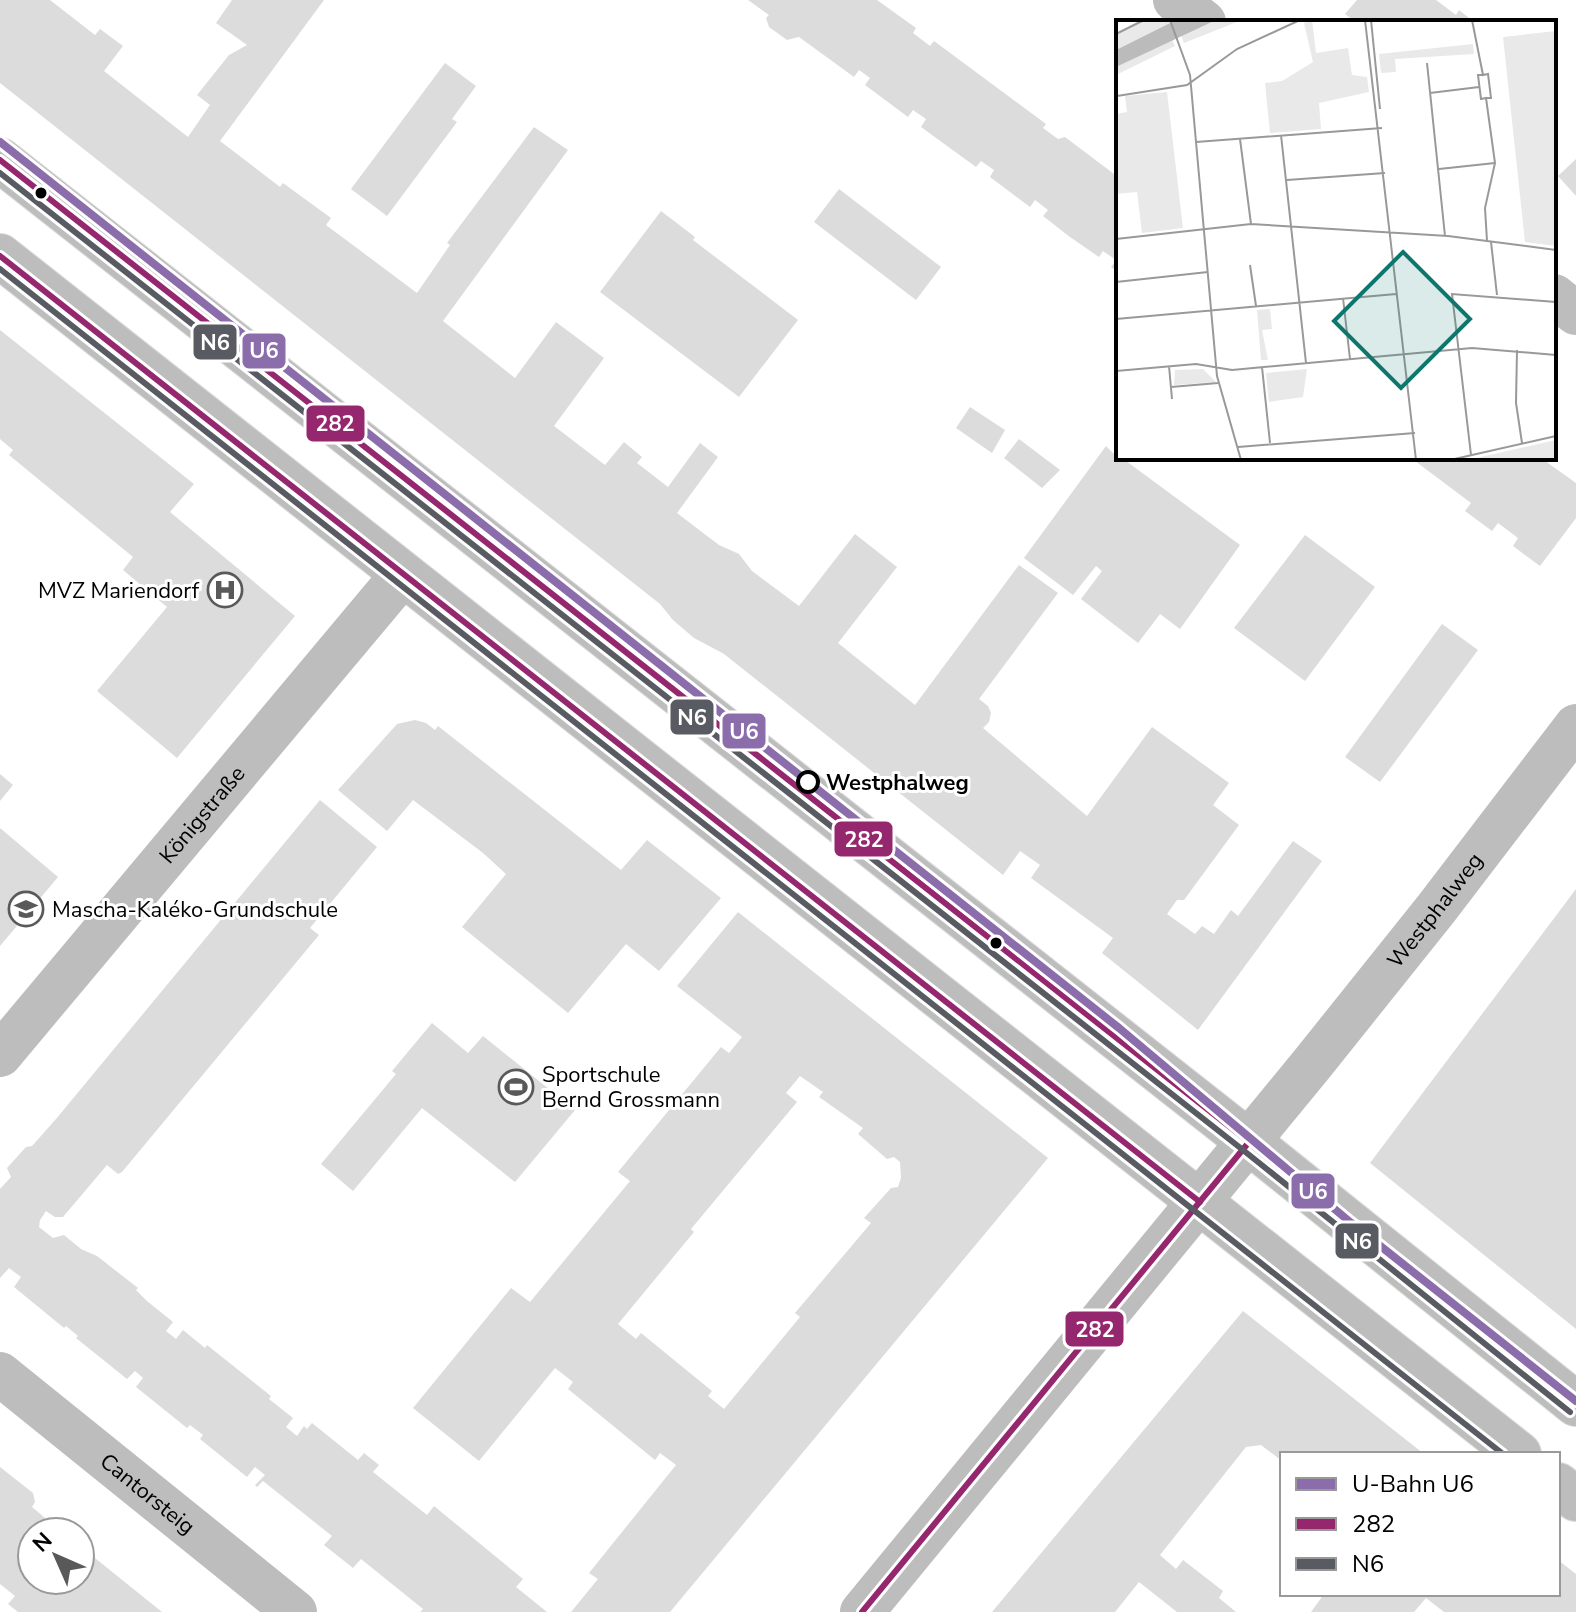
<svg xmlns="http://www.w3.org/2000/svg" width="1576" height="1612" font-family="'Nunito Sans',sans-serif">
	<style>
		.building { fill: #dcdcdc; fill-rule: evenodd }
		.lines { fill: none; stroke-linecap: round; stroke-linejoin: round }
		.major-casing { stroke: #dbdbdb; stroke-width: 46 }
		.minor { stroke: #bdbdbd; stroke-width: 44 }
		.major { stroke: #bdbdbd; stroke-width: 44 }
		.bus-1-casing { stroke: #fff; stroke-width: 12 }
		.bus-2-casing { stroke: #fff; stroke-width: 12 }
		.bus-1 { stroke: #95276e; stroke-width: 6 }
		.bus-2 { stroke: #595b62; stroke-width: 6 }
		.metro-1-casing { stroke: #fff; stroke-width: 14 }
		.metro-1 { stroke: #8c6dab; stroke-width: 8 }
		.bus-dot { fill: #000; stroke: #fff; stroke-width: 3 }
		.stop-dot { fill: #fff; stroke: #000; stroke-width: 4 }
		.labels { text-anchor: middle; stroke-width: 6; stroke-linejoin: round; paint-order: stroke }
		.poi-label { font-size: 22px; fill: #000; stroke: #fff; text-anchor: start }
		.stop-label { font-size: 22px; font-weight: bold; fill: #000; stroke: #fff; text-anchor: start }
		.street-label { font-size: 22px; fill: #000; stroke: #fff }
		.inset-road { fill: none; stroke: #999; stroke-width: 2 }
		.view { fill: #0f766e; fill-opacity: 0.15; stroke: #0f766e; stroke-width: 4 }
		.inset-edge { fill: none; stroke: #000; stroke-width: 4 }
		.line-badge { stroke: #fff; stroke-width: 3 }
		.badge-label { font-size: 22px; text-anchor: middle; font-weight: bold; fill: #fff }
	</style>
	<rect width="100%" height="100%" fill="#fff"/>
	<g class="building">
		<polygon points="0,0 50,0 95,35 100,29 123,46 104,71 188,137 210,105 197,95 229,55 247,45 216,23 232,0 324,0 220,141 280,187 283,183 331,218 326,225 417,293 450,245 447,243 534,127 568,150 443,321 515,378 556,322 604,358 554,426 605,465 624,442 642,457 637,463 668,487 700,443 718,457 677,513 719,545 739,554 752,571 799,606 855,534 897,567 838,643 915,705 1019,565 1058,593 979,699 988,706 991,713 989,722 983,728 1087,816 1152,727 1229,783 1213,805 1239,825 1184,900 1177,900 1167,914 1195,934 1202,926 1214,934 1231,910 1238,916 1293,841 1322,861 1198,1030 1102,953 1113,938 1031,878 1040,865 1020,851 1003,875 724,654 694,638 673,620 660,604 0,83"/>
		<polygon points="748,0 877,0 916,28 913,33 930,46 934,41 1046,124 1043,128 1058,139 1065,137 1118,177 1118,272 1111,267 1116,260 1103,251 1099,257 1070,237 1043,216 1048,210 1035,200 1030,207 990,177 994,170 981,161 976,167 921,127 926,119 913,110 908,117 865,85 870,78 859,70 854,77 799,37 787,40 769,27 766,18 769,15"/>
		<polygon points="1357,0 1436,0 1456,15 1459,10 1474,22 1356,22 1345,14"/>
		<polygon points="445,63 476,86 452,119 457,122 387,216 351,189"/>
		<polygon points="1576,159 1576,196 1558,176"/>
		<polygon points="839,189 941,267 916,300 814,222"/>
		<polygon points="661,211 695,237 693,240 798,320 739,397 600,292"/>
		<polygon points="0,330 194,484 170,512 295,616 177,758 97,691 167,607 123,570 133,557 9,455 13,450 0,439"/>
		<polygon points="970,407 1005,430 992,453 956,428"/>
		<polygon points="1019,439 1060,470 1042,488 1004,458"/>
		<polygon points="1106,446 1118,458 1122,458 1240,545 1180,629 1160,614 1138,643 1081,599 1102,571 1096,566 1073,595 1024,558"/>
		<polygon points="1411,458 1541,458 1576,483 1576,518 1540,566 1513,546 1518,538 1498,523 1492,531 1465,511 1471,503"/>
		<polygon points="1305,535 1375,587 1305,681 1234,628"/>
		<polygon points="1442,624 1478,650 1380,782 1345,757"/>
		<polygon points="415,720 426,723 435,730 438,726 621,870 647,840 721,898 659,971 626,944 568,1013 462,927 506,874 483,853 413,800 387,831 338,790 397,724"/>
		<polygon points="0,774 13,785 0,801"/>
		<polygon points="320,800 377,847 310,928 319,935 122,1172 118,1174 107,1165 63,1217 55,1217 46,1211 40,1220 39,1227 53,1238 64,1235 81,1249 97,1256 138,1288 136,1290 147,1301 173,1322 166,1331 176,1339 183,1330 205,1348 207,1345 271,1396 269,1399 293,1418 286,1427 297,1436 304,1426 307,1429 312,1423 358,1460 364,1453 379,1465 373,1472 427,1515 434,1506 523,1579 516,1587 547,1612 420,1612 423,1609 361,1559 353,1568 324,1545 332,1536 263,1481 257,1487 255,1485 265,1475 255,1467 247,1477 200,1439 203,1435 190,1425 187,1428 136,1387 143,1378 135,1371 127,1379 76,1338 78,1336 66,1326 64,1328 14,1287 21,1277 9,1268 0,1278 0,1189 11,1177 7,1168 26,1147 32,1146 56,1119"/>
		<polygon points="0,828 58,877 0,946"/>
		<polygon points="1576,889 1576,1329 1370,1163"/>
		<path d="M738,912L1048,1158L670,1612H571L598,1579L589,1573L676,1465L660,1453L655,1460L568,1389L573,1382L555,1368L479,1461L413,1408L511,1288L530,1302L630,1181L618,1172L721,1047L729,1053L742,1037L677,986ZM800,1076L823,1092L819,1097L863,1128L858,1134L887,1159L894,1157L900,1162L901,1178L898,1187L891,1188L864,1218L871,1223L795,1313L800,1317L724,1409L708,1396L712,1391L641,1333L636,1339L618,1324L694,1232L691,1229L797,1102L786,1093Z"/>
		<polygon points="432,1023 468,1053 483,1036 575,1110 515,1182 422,1108 353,1191 321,1164 396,1074 392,1071"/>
		<polygon points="1243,1311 1424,1454 1282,1454 1282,1461 1261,1445 1246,1447 1160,1555 1176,1569 1183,1560 1223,1591 1219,1598 1236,1612 1177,1612 1139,1582 1115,1612 992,1612"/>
		<polygon points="0,1467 33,1493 35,1502 32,1507 62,1532 32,1532 32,1580 80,1580 80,1546 162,1612 18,1612 8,1604 15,1596 0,1584"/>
		<polygon points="1558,1560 1576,1574 1576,1612 1444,1612 1426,1598 1414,1612 1311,1612 1324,1594 1558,1594"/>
	</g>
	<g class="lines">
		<g class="major-casing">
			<g id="major">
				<polyline points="0,160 1249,1142 1576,1404"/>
				<polyline points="0,256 1519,1454"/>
				<polyline points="1558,1485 1576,1499"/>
			</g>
		</g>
		<g class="minor">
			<polyline points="1175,0 1204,22"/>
			<polyline points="1554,296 1576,313"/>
			<path id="s1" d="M0,1055L403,574"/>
			<path id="s2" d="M0,1374L295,1612"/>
			<path id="s3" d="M862,1612L1312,1064L1436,909L1576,726"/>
		</g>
		<use href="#major" class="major"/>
		<g class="bus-1-casing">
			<g id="bus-1">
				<polyline points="0,160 1249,1142 862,1612"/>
				<polyline points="0,256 1200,1202"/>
			</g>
		</g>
		<g class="bus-2-casing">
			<g id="bus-2">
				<polyline points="0,173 1243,1150 1570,1412"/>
				<polyline points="0,269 1503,1454"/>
			</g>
		</g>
		<use href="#bus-1" class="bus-1"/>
		<use href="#bus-2" class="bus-2"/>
		<g class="metro-1-casing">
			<polyline id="metro-1" points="0,142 1119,1028 1350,1222 1576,1401"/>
		</g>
		<use href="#metro-1" class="metro-1"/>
	</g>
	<defs>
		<g id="hospital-ring" transform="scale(1.8)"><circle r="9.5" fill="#fff" stroke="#595959" stroke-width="1.5"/><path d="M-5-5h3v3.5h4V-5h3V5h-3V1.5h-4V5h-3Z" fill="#595959"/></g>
		<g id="school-ring" transform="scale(1.8)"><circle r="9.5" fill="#fff" stroke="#595959" stroke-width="1.5"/><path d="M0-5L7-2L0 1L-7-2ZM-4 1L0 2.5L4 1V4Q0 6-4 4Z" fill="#595959"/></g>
		<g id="stadium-ring" transform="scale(1.8)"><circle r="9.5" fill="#fff" stroke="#595959" stroke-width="1.5"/><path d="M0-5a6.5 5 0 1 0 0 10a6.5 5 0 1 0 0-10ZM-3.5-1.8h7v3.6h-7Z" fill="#595959"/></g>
	</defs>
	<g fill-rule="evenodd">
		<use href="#hospital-ring" x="225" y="590"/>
		<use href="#school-ring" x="26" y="909"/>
		<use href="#stadium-ring" x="516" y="1087"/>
	</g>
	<g class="bus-dot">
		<circle cx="41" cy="193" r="7"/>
		<circle cx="996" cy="943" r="7"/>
	</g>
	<circle class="stop-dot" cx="808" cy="782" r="10"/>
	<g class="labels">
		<g class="poi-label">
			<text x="199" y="598" text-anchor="end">MVZ Mariendorf</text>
			<text x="52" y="917">Mascha-Kaléko-Grundschule</text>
			<text x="542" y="1082">Sportschule<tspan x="542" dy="25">Bernd Grossmann</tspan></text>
		</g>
		<g class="stop-label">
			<text x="826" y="790">Westphalweg</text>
		</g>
		<g class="street-label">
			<text dy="8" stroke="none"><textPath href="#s1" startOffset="314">Königstraße</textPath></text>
			<text dy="8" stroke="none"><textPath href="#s3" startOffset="906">Westphalweg</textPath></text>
			<text dy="8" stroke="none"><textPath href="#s2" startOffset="190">Cantorsteig</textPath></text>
		</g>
	</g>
	<g transform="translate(1116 20)">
		<rect width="440" height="440" fill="#fff"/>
		<path d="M30,0H60L0,30V15ZM100,0H126L68,23L65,15ZM196,0L200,33L232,28L236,55L251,57L253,72L203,83L205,109L154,113L149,63L166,61L197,42L188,3ZM440,11V226L409,222L387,17ZM56,19L59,26L0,55V47ZM357,24L358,34L279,39L280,52L265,53L263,34ZM51,72L67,208L26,213L21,172L0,174V94L11,92L9,76ZM154,289L156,309L146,310L152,340H145L141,290ZM87,349L100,362L58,365L59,350ZM191,349L187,377L153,382L150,353ZM440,420V440H351L360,438Z" fill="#e9e9e9"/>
		<path d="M60,0H100L0,47V30Z" fill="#bbb"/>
		<path class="inset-road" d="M54,0L74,55L101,356L125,440M249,0L300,440M255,0L264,89M356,0L367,55L372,54L375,78H370M0,14L28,0M311,43L329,216M367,55H362L365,79L370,78L379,143L369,188L371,221M314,73L363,67M1,76L71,65L121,29L184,0M165,115L190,343M124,119L135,204M80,122L266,108M323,149L379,143M171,160L269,153M0,219L135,204L332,216L440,230M375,222L381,275M134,245L140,286M0,262L92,252M227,278L234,339M0,299L280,274M401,330L400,383L406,423M53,346L56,379M146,347L154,423M0,351L80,344L116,350L356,328L440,335M55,367L102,363M122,427L299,413M355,435L336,274L440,282M334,440L440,416"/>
		<path class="view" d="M287,232L354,299L285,368L218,301Z"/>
		<rect width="440" height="440" class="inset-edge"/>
	</g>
	<g class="line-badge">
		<rect x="192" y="323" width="46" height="38" rx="8" fill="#595b62"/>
		<rect x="241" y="332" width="46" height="38" rx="8" fill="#8c6dab"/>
		<rect x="305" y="404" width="61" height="39" rx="8" fill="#95276e"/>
		<rect x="669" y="698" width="46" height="38" rx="8" fill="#595b62"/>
		<rect x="721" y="712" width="46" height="38" rx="8" fill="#8c6dab"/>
		<rect x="833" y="820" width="61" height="38" rx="8" fill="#95276e"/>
		<rect x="1290" y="1172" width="46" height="38" rx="8" fill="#8c6dab"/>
		<rect x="1334" y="1222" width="46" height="38" rx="8" fill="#595b62"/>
		<rect x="1064" y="1310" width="61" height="38" rx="8" fill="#95276e"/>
	</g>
	<g class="badge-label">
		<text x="215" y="350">N6</text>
		<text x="264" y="358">U6</text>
		<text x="335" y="431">282</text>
		<text x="692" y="725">N6</text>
		<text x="744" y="739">U6</text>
		<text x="864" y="847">282</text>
		<text x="1313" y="1199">U6</text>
		<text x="1357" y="1249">N6</text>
		<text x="1095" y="1337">282</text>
	</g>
	<rect x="1280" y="1452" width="280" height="144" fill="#ffffff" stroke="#999999" stroke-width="2"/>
	<rect x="1296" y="1478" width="40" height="12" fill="#8c6dab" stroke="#999999" stroke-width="2"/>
	<text x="1352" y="1492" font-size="24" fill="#000000">U-Bahn U6</text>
	<rect x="1296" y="1518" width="40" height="12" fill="#95276e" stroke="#999999" stroke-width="2"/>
	<text x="1352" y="1532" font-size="24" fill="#000000">282</text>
	<rect x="1296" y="1558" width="40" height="12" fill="#595b62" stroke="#999999" stroke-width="2"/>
	<text x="1352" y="1572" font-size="24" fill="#000000">N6</text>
	<g transform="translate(56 1556) rotate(315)"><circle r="38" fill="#ffffff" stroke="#999999" stroke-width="2"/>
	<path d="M0-6L14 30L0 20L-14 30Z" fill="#595959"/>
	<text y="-12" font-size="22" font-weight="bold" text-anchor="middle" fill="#000000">N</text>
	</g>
</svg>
